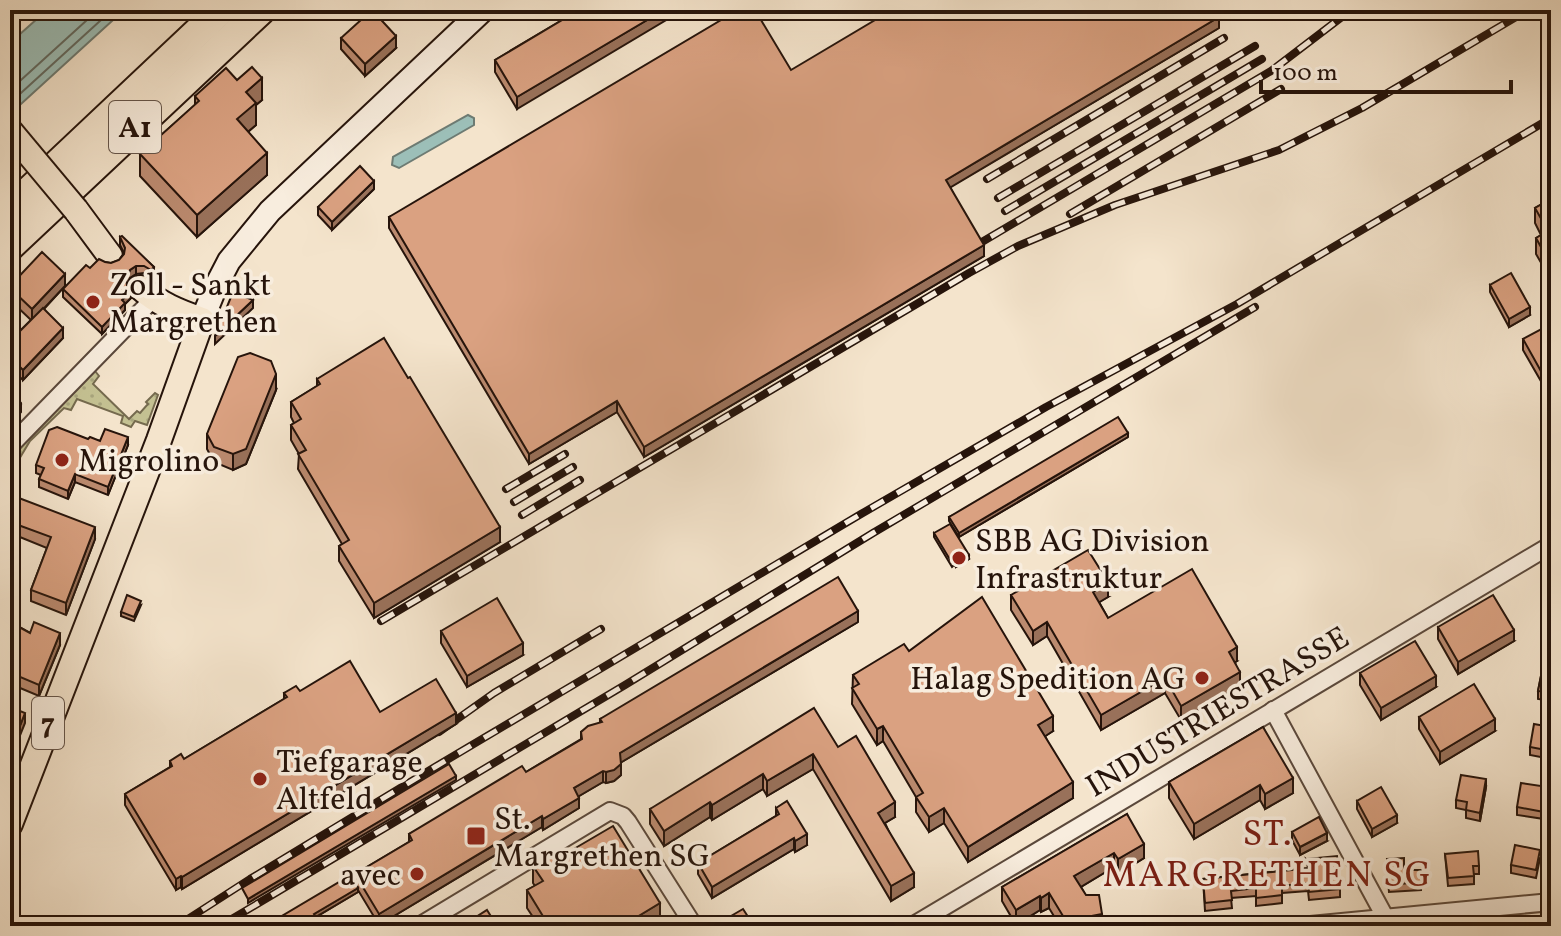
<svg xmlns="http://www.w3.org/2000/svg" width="1561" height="936" font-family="Vollkorn,serif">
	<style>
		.grass { fill: url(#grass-dots); stroke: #756a4e; stroke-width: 2 }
		.water { fill: #9cbfb8; stroke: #6d7b73; stroke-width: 2 }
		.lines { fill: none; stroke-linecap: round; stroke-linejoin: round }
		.shore { stroke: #616a62; stroke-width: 2 }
		.minor-casing { stroke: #5a483b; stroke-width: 20 }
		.secondary-casing { stroke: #26140b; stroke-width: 26 }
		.primary-casing { stroke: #26140b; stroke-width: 28 }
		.motorway-casing { stroke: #26140b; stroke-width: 32 }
		.minor { stroke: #f8edde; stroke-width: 16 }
		.secondary { stroke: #f8edde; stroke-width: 22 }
		.primary { stroke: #f4e4cc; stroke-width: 24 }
		.motorway { stroke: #f4e4cc; stroke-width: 28 }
		.rail-casing { stroke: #26140b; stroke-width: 8 }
		.rail { stroke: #f8edde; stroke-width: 5; stroke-dasharray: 15; stroke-linecap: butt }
		.primary-bridge-casing { stroke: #26140b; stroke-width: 28; stroke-linecap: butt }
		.primary-bridge { stroke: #f4e4cc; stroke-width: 24 }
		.wall { fill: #bb8a6f; stroke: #26140b; stroke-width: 2 }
		.shaded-wall { fill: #99715a; stroke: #26140b; stroke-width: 2 }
		.building { fill: #daa181; stroke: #26140b; stroke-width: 2 }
		.poi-dot { fill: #8f2418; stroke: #f8edde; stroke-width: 3 }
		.labels { text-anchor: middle; stroke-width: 7; stroke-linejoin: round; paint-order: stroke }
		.shield { fill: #f8edde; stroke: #65554a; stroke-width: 2 }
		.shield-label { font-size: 30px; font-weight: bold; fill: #26140b }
		.poi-label { font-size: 32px; fill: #26140b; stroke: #f8edde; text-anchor: start }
		.street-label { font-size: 32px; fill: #26140b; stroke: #f8edde }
		.quarter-label { font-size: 36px; letter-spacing: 2px; fill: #7a1f14; stroke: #f8edde }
	</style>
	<defs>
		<pattern id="grass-dots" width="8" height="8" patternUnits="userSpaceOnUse" patternTransform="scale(2)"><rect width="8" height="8" fill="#c4c192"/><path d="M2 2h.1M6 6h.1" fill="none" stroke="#a8a57d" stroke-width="1.8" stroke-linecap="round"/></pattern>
	</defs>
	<rect width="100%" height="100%" fill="#f4e4cc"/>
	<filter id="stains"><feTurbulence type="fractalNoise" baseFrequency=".0025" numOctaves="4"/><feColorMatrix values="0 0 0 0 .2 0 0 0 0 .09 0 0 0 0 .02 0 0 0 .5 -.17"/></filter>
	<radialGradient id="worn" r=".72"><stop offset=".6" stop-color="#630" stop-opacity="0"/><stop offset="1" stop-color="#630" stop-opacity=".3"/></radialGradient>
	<polygon class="grass" points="95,371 99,376 93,384 129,419 137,411 140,413 148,404 146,402 155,393 158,395 147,425 135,421 131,427 121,423 123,416 77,399 71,410 64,408 30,441 12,471 10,470 10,460 26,438"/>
	<g class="water">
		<polygon points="47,10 124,10 10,114 10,43"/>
		<polygon points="468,115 474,118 474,125 399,168 392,165 393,157"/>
	</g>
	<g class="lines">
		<g class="shore">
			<polyline points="10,90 98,10"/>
			<polyline points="10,103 112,10"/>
		</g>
		<g class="minor-casing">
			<g id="minor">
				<polyline points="10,446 153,299"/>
				<polyline points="1273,710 1385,917"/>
				<polyline points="419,926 610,811 623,816 628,822 694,926"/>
				<polyline points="912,926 1551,545"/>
				<polyline points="1300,926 1551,902"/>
			</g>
		</g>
		<g class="secondary-casing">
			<polyline id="secondary" points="202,320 216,286 229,261 270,211 483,10"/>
		</g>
		<g class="primary-casing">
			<g id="primary">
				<polyline points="76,210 110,256"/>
				<path d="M10,824L159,440L202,320C179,312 159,304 141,288"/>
			</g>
		</g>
		<g class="motorway-casing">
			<g id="motorway">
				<polyline points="10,209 221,10"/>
				<polyline points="10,246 261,10"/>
			</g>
		</g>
		<use href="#minor" class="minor"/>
		<use href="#secondary" class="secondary"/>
		<use href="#primary" class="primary"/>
		<use href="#motorway" class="motorway"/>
		<g class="rail-casing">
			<g id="rail">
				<polyline points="987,179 1224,38"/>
				<polyline points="998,198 1255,46"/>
				<polyline points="1005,211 1262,59"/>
				<polyline points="1070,214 1281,89"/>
				<polyline points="965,252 1271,71 1351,10"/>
				<polyline points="506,489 565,454"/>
				<polyline points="514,502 573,467"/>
				<polyline points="522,515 580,480"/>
				<polyline points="381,621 969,273 1018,246 1115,205 1279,150 1362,108 1528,10"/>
				<polyline points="439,732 494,693 601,629"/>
				<polyline points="177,926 250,879 435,767 861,514 1046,407 1237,304 1551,118"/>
				<polyline points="220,926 625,685 873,533 1255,307"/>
			</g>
		</g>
		<use href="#rail" class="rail"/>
		<g class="primary-bridge-casing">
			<polyline id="primary-bridge" points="10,131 76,210"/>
		</g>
		<use href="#primary-bridge" class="primary-bridge"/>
	</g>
	<g class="wall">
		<polygon points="579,10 517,109 495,72 495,60"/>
		<polygon points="1219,28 950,187 984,256 644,457 617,412 529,464 389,228 389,217 791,70"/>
		<polygon points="341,38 396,48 365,76 341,49"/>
		<polygon points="237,80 262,100 256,105 256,125 248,132 267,175 197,237 140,176 140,154 195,105 195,96"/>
		<polygon points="1551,180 1551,280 1536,254 1536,238 1541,235 1535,223 1535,208 1549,200 1547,197 1547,182"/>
		<polygon points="374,189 332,230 318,215 318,207"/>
		<polygon points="120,237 154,267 154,275 151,277 144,273 136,274 130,278 127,285 131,298 125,304 125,310 102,334 63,297 63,289 90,268 105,262 111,263 119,260 124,253 120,245"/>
		<polygon points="1490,285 1530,315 1509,327 1490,292"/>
		<polygon points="10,286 65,286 44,309 63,338 23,380 10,368 10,339 11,340 31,320 10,300"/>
		<polygon points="1551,334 1551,391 1545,382 1542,383 1523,350 1523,339"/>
		<polygon points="317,379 500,542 374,618 339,561 339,546 342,544 298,469 299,454 291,440 291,425 294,423 291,417 291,402 317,386"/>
		<polygon points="276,390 246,464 233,470 214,462 207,449 207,434"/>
		<polygon points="1128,437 959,537 949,521 949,517"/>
		<polygon points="88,439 128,445 108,495 75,482 68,499 39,487 39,479 41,475 36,473 36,465"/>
		<polygon points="10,498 95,539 66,615 31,601 31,590 47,548 10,533"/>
		<polygon points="934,533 969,559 956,567 954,565 952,567 934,537"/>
		<polygon points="1551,571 1551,594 1544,583 1544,575"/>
		<polygon points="1011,595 1108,597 1099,602 1108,618 1237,661 1235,662 1240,686 1181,720 1165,693 1101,730 1047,636 1033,645 1011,610"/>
		<polygon points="141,605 134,621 121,616 121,612"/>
		<polygon points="10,622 30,633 60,645 39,696 13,685 14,671 10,669"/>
		<polygon points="858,622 620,763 621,775 614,781 606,783 603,782 579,796 579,808 543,830 542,827 379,925 358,890 358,892 316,917 265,926 355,882 355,874 409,842 409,834 526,772 581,739 581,732 600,723 600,719"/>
		<polygon points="1551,625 1551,701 1538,699 1538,691"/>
		<polygon points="1438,627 1514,641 1458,674 1438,639"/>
		<polygon points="441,631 523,655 467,687 441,643"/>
		<polygon points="909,651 1053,731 1045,736 1073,798 968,862 944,823 929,832 916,812 916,797 883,741 877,745 852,704 853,675"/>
		<polygon points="1360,673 1436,687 1381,720 1360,685"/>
		<polygon points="300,691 380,712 456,724 182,889 181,887 176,890 125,805 125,794 170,767 170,761 184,759 284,699 284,693"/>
		<polygon points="1419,717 1495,731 1440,764 1419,729"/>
		<polygon points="1263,727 1293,793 1265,809 1260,800 1194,839 1169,798 1169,782"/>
		<polygon points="1551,727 1551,759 1530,755 1530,747"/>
		<polygon points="838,747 895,817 885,823 914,887 891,901 813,769 767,796 763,789 712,820 710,817 664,846 650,824 650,809"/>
		<polygon points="1486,787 1480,821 1466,818 1466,810 1456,808 1456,800"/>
		<polygon points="1548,795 1544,819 1517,815 1517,807"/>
		<polygon points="1357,801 1397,823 1372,837 1357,809"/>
		<polygon points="776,808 807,845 795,852 794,849 712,898 698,874 698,863 776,816"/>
		<polygon points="1127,814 1144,858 1118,874 1114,867 1081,887 1102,926 1060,926 1049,908 1041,912 1040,910 1016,925 1002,901 1002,887"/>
		<polygon points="1292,832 1327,841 1300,855 1292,840"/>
		<polygon points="1445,854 1479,866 1479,874 1474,874 1474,884 1448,886"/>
		<polygon points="1540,858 1536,878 1511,873 1511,865"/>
		<polygon points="1306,859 1340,889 1340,897 1309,900 1308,891 1282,893 1282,903 1256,906 1256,896 1231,898 1232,908 1205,911 1203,879 1308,868"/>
		<polygon points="555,860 660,921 651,926 539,926 527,908 527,890 535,886 533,883 533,866"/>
		<polygon points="1387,867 1404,870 1421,870 1421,890 1389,892"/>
	</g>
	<g class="shaded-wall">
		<polygon points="664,10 683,10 517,109 517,97"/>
		<polygon points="1219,17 1219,28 946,190 946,180"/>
		<polygon points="396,36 396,48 365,76 365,64"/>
		<polygon points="262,78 262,100 256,105 256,125 237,141 237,119 246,92"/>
		<polygon points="267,153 267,175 197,237 197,215"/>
		<polygon points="374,181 374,189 332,230 332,222"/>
		<polygon points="984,245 984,256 644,457 644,447"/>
		<polygon points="136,266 136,274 130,278 126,286 126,279 130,270"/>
		<polygon points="65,274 65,286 32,321 32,309"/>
		<polygon points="131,291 131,298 125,304 125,310 102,334 102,327 122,300"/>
		<polygon points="253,300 253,308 215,344 215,336"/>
		<polygon points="1530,307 1530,315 1509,327 1509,319"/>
		<polygon points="63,328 63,338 23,380 23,370"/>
		<polygon points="1545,371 1545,382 1542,383 1542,373"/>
		<polygon points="276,374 276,390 246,464 233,470 233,454"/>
		<polygon points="617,401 617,412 529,464 529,454"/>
		<polygon points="21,404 21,412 10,424 10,416"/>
		<polygon points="1128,433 1128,437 959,537 959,533"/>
		<polygon points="128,437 128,445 108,495 108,487"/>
		<polygon points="75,474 75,482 68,499 68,491"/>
		<polygon points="95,527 95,539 66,615 66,603"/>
		<polygon points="500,527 500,542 374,618 374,603"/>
		<polygon points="969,555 969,559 956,567 956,563"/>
		<polygon points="1108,582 1108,597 1093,606 1093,592"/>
		<polygon points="858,611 858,622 620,763 620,753"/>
		<polygon points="1047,622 1047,636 1033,645 1033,631"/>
		<polygon points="1514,630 1514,641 1458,674 1458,662"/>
		<polygon points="60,633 60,645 39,696 39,685"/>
		<polygon points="523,643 523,655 467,687 467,676"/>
		<polygon points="1237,647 1237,661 1229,666 1229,652"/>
		<polygon points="1240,672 1240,686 1181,720 1181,706"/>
		<polygon points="1436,676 1436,687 1381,720 1381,708"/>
		<polygon points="1165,678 1165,693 1101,730 1101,715"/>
		<polygon points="25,713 25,723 10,760 10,751"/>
		<polygon points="456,713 456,724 182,889 182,877"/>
		<polygon points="1053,716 1053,731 1038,741 1038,725"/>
		<polygon points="1495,719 1495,731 1440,764 1440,752"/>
		<polygon points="883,726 883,741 877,745 877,729"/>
		<polygon points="813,754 813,769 767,796 767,781"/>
		<polygon points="621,764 621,775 614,781 606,783 606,772"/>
		<polygon points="603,771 603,782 574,799 574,788"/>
		<polygon points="763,774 763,789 712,820 712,805"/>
		<polygon points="456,776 456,780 248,903 248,899"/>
		<polygon points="1293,778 1293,793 1265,809 1265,794"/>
		<polygon points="1486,779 1486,787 1480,821 1480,813"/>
		<polygon points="1073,782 1073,798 968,862 968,847"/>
		<polygon points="1260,785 1260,800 1194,839 1194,824"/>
		<polygon points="579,798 579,808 543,830 543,819"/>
		<polygon points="710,802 710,817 664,846 664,831"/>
		<polygon points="895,802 895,817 878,827 878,813"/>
		<polygon points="944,808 944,823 929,832 929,817"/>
		<polygon points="1397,815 1397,823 1372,837 1372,829"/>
		<polygon points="542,816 542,827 379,925 379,914"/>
		<polygon points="1327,833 1327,841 1300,855 1300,847"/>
		<polygon points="807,834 807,845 795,852 795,841"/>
		<polygon points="794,838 794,849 712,898 712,887"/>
		<polygon points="1144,844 1144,858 1118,874 1118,859"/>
		<polygon points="1114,853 1114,867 1074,891 1074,876"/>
		<polygon points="914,873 914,887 891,901 891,886"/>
		<polygon points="181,876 181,887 176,890 176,879"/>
		<polygon points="358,888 358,892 314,918 314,914"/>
		<polygon points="1049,893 1049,908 1041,912 1041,898"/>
		<polygon points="1040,896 1040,910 1016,925 1016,910"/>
		<polygon points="660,903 660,921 651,926 622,926"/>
		<polygon points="1102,914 1102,926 1066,926 1066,921"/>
	</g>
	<g class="building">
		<polygon points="372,10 396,36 365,64 341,38"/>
		<polygon points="579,10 664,10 517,97 495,60"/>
		<polygon points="738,10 755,10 791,70 892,10 1215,10 1219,17 946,180 984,245 644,447 617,401 529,454 389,217"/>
		<polygon points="252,67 262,78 246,92 256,103 237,119 267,153 197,215 140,154 199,101 195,96 226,68 237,80"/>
		<polygon points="360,166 374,181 332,222 318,207"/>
		<polygon points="1551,199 1551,265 1536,238 1548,231 1535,208"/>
		<polygon points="122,236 154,267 151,270 144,266 136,266 130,270 126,279 127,285 131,291 122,300 125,303 102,327 63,289 86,265 90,268 99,259 105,262 111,263 119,260 124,254 125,248 120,237"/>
		<polygon points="42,252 65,274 32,309 10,288 10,286"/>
		<polygon points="1511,273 1530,307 1509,319 1490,285"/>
		<polygon points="233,292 253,300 215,336"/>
		<polygon points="43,308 63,328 23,370 10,357 10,339 11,340"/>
		<polygon points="1547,326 1551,334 1551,381 1545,371 1542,373 1523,339"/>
		<polygon points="384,338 408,378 410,377 500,527 374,603 339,546 349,540 298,454 306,450 291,425 301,419 291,402 320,384 317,379"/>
		<polygon points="250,353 271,361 276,374 246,449 233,454 214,447 207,434 238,357"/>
		<polygon points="10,393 21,404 10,416"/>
		<polygon points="1118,417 1128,433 959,533 949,517"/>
		<polygon points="57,427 88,439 90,437 100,441 105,429 128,437 108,487 75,474 68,491 39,479 44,468 36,465 49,430"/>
		<polygon points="11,495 95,527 66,603 31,590 51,537 10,522 10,498"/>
		<polygon points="950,524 969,555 956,563 954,561 952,563 934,533"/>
		<polygon points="1088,550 1108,582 1093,592 1108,618 1192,569 1237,647 1229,652 1240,672 1181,706 1165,678 1101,715 1047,622 1033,631 1011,595"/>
		<polygon points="1551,571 1551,586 1544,575"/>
		<polygon points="838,577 858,611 620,753 621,764 614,770 606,772 603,771 574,788 579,798 543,819 542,816 379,914 355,874 412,840 409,834 522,766 526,772 582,739 581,732 588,726 602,722 600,719"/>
		<polygon points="127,595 141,601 134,617 121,612"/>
		<polygon points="1493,595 1514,630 1458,662 1438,627"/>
		<polygon points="982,597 1053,716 1038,725 1073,782 968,847 944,808 929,817 916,797 923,793 883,726 877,729 852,688 859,684 853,675 904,644 909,651"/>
		<polygon points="497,598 523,643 467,676 441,631"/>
		<polygon points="10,622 30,633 34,622 60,633 39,685 13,674 18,661 10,657"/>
		<polygon points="1551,625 1551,693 1538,691"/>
		<polygon points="1415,641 1436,676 1381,708 1360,673"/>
		<polygon points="350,661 380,712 436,679 456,713 182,877 181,876 176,879 125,794 172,766 170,761 181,754 184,759 287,697 284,693 296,686 300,691"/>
		<polygon points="1474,684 1495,719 1440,752 1419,717"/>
		<polygon points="10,707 25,713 10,751"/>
		<polygon points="814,708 838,747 856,736 895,802 878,813 914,873 891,886 813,754 767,781 763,774 712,805 710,802 664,831 650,809"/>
		<polygon points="1534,724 1551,727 1551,751 1530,747"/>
		<polygon points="1263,727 1293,778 1265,794 1260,785 1194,824 1169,782"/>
		<polygon points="449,764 456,776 248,899 242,888"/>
		<polygon points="1461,775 1486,779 1480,813 1466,810 1467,802 1456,800"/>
		<polygon points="1521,783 1548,787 1544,812 1517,807"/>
		<polygon points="1381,787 1397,815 1372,829 1357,801"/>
		<polygon points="787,801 807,834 795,841 794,838 712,887 698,863 779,814 776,808"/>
		<polygon points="1127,814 1144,844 1118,859 1114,853 1074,876 1086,895 1099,895 1102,914 1066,921 1049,893 1041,898 1040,896 1016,910 1002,887"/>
		<polygon points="1319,817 1327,833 1300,847 1292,832"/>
		<polygon points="613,826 660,903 622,926 549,926 527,890 543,881 533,866 552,855 555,860"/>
		<polygon points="1515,845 1540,850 1536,870 1511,865"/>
		<polygon points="1478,851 1479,866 1473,866 1474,876 1448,878 1445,854"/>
		<polygon points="1337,856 1340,889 1309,892 1308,883 1282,886 1282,895 1256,898 1256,888 1231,891 1232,900 1205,903 1203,879 1312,868 1306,859"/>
		<polygon points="1404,858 1404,870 1421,870 1421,882 1389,885 1387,859"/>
		<polygon points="351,875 358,888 314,914 322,926 265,926"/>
		<polygon points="743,909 754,926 721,926 719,923"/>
		<polygon points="487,910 497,926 462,926"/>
		<polygon points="1510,919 1510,922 1517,922 1518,926 1437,926 1436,923"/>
	</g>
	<g class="poi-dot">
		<circle cx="93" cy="302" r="8"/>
		<circle cx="62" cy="460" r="8"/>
		<circle cx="959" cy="558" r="8"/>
		<circle cx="1202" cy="678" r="8"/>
		<circle cx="260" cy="779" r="8"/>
		<rect x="466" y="826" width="20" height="20" rx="4"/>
		<circle cx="417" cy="874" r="8"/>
	</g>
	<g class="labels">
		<g class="shield">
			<rect x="109" y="101" width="52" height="52" rx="6"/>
			<rect x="32" y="697" width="32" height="52" rx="6"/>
		</g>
		<g class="shield-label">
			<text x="135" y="137">A1</text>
			<text x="48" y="733">7</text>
		</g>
		<g class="poi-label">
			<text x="109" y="295">Zoll - Sankt<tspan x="109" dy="37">Margrethen</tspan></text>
			<text x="78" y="471">Migrolino</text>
			<text x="975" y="551">SBB AG Division<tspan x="975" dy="37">Infrastruktur</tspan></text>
			<text x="1186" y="689" text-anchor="end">Halag Spedition AG</text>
			<text x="276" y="772">Tiefgarage<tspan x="276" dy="37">Altfeld</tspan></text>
			<text x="494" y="829">St.<tspan x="494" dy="37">Margrethen SG</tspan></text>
			<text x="401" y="885" text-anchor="end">avec</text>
		</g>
		<g class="street-label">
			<text transform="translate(1217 711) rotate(-31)" y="11">INDUSTRIESTRASSE</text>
		</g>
		<g class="quarter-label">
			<text x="1268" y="845">ST.<tspan x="1268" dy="41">MARGRETHEN SG</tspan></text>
		</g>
	</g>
	<rect width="1561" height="936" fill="none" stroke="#f4e4cc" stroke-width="40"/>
	<rect x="12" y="12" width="1537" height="912" fill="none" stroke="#26140b" stroke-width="4"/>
	<rect x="20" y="20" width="1521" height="896" fill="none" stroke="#26140b" stroke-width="2"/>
	<path d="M1261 80v12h250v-12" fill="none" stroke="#26140b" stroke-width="4"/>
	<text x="1273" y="80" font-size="24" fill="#26140b" stroke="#f8edde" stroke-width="6" paint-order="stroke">100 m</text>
	<rect width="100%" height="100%" filter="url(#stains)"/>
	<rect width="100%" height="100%" fill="url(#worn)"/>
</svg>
